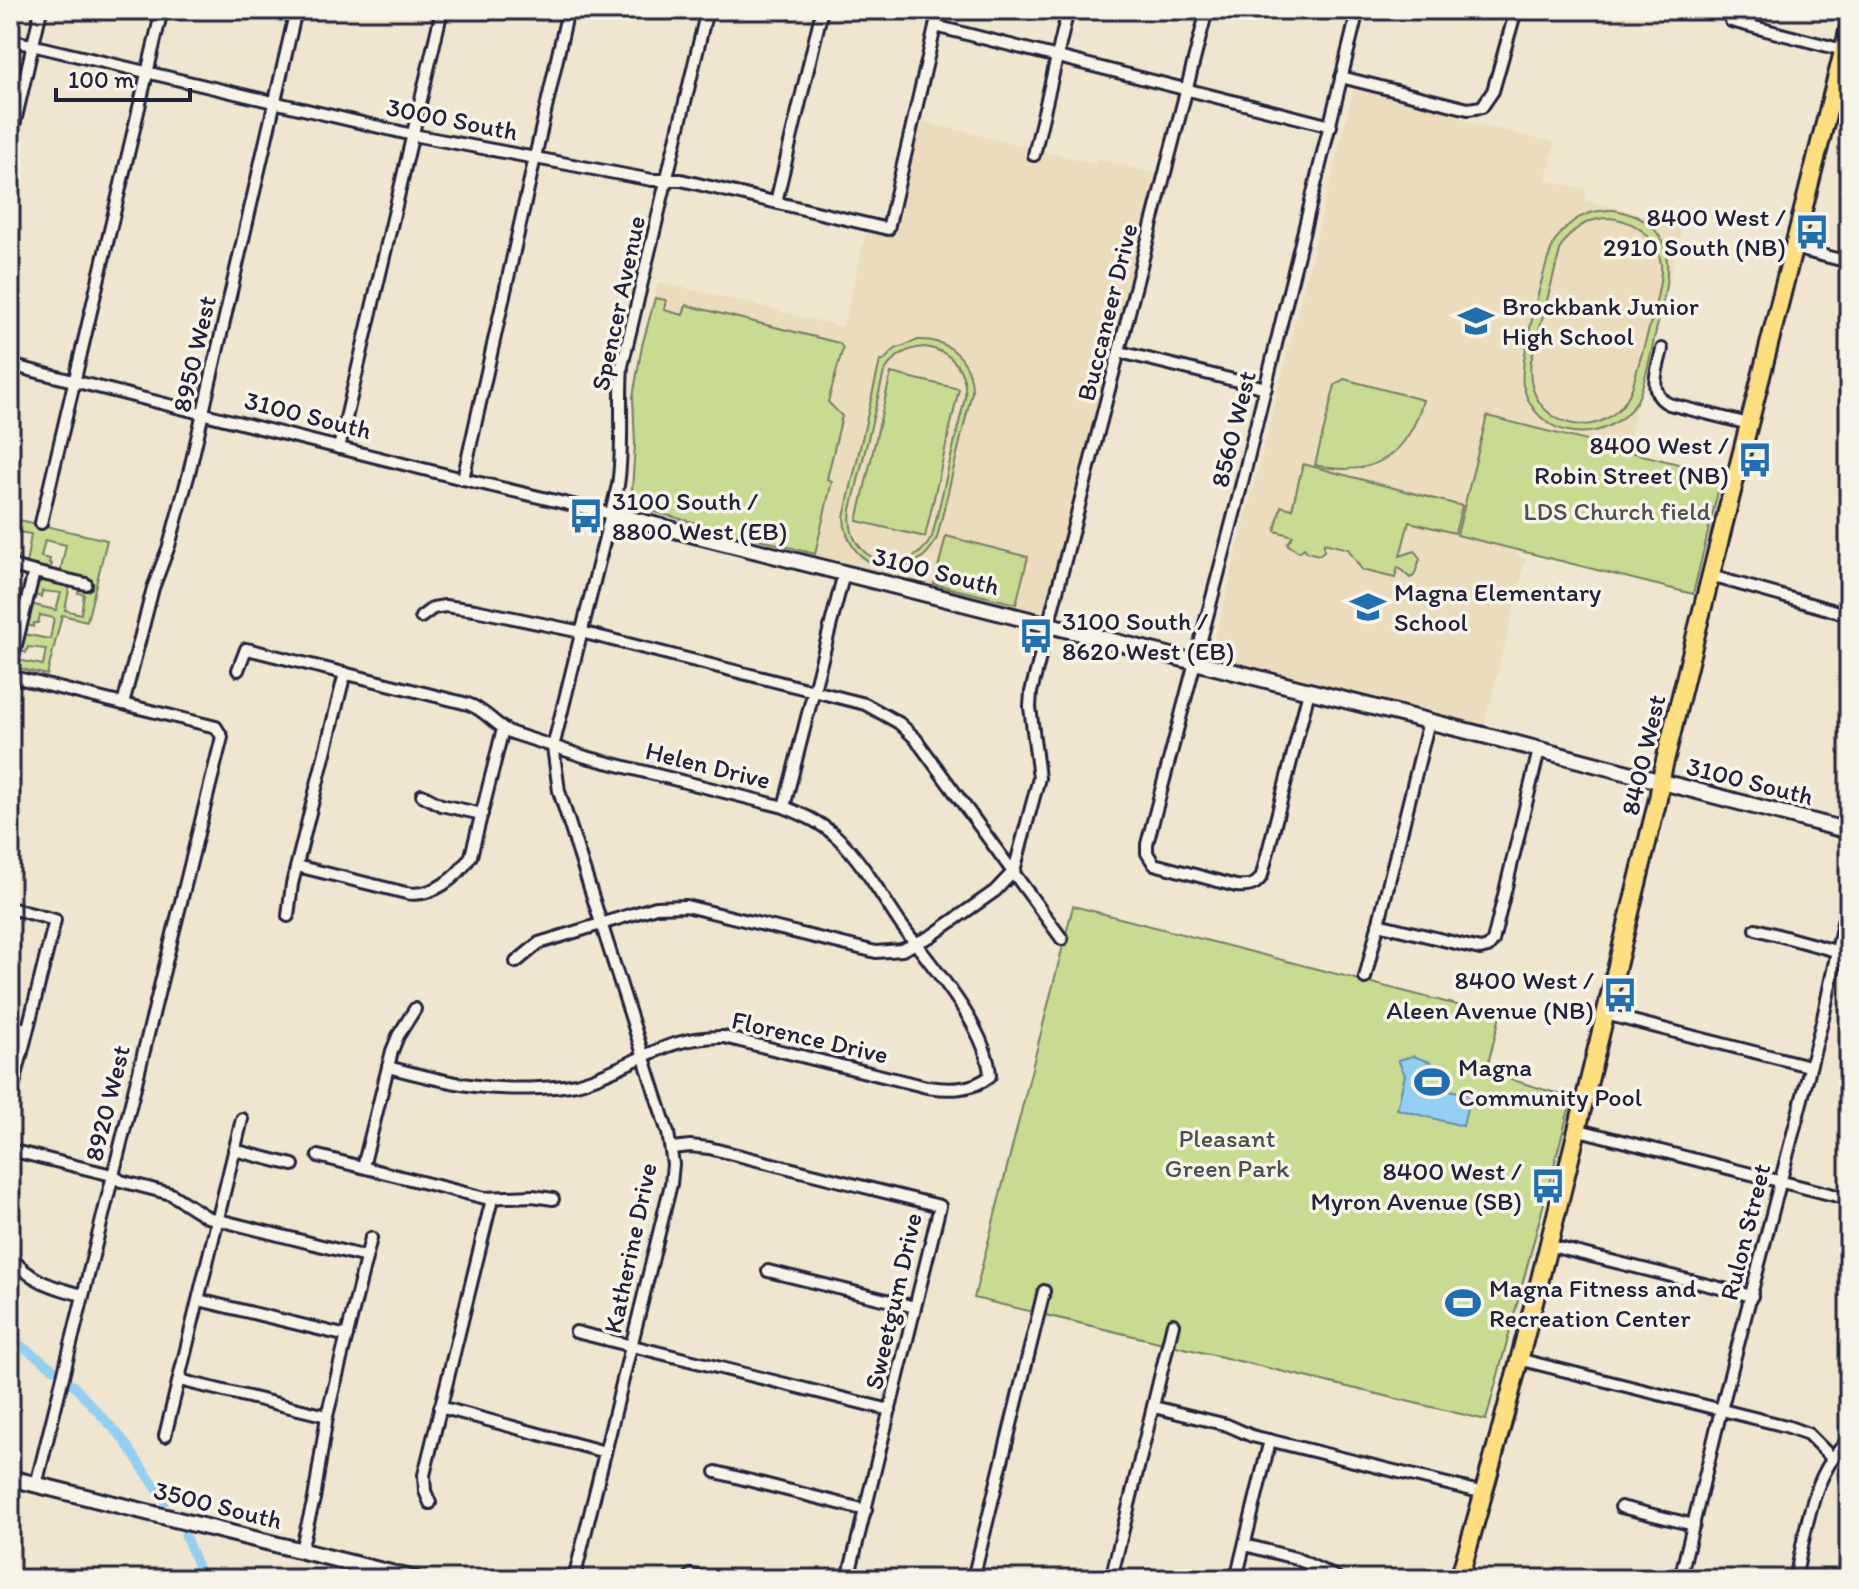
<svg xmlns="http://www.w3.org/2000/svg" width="1859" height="1589" font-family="Itim,sans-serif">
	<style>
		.built { fill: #ecdcbe }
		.green { fill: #c8db90; stroke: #757e66; stroke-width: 2; fill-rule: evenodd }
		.water { fill: #92d0f3; stroke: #658aa9; stroke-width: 2 }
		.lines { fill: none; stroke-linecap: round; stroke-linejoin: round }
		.canal { stroke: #92d0f3; stroke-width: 9 }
		.street-casing { stroke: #22223b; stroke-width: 16 }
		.secondary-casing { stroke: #22223b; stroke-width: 20 }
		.primary-casing { stroke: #22223b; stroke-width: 22 }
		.street { stroke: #f7f3e8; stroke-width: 10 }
		.secondary { stroke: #f7f3e8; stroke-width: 14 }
		.primary { stroke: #fddf80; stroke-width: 16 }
		.labels { text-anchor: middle; stroke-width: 7; stroke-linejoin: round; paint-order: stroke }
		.street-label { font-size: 26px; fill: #22223b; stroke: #f7f3e8 }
		.poi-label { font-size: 26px; fill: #22223b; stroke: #f7f3e8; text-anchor: start }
		.park-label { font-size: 26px; fill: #4c5050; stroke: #f7f3e8 }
	</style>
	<rect width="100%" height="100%" fill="#f0e6cf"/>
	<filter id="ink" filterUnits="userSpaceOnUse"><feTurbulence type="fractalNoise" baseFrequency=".0125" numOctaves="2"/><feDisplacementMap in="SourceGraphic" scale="16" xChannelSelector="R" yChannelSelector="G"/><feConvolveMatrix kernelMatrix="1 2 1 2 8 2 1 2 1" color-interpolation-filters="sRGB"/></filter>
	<g filter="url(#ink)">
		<g class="built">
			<polygon points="1354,88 1458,115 1469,122 1555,143 1546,180 1587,190 1585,200 1683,225 1626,450 1487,416 1457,534 1512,549 1526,560 1484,727 1215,659 1211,654"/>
			<polygon points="922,121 1095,164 1097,159 1159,174 1126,305 1122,308 1048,611 1040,615 627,505 635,465 632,395 639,356 658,281 843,327 866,232 892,236"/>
		</g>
		<g class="green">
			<path d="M1614,210C1688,223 1667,285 1655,335C1650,357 1646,381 1637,401C1607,448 1536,442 1523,385C1519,363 1544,264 1555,241C1569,219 1588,209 1614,210ZM1605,218C1632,218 1658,236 1661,265C1663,290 1640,357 1633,385C1611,451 1521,429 1531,361L1561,247C1571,230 1585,220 1605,218Z"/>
			<polygon points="655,298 666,300 664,310 683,315 686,305 839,343 843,348 828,402 842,416 827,479 832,481 815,554 631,506 635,444 633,397 642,346"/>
			<path d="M918,340C950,339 972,360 972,392L937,538C913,588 846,572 844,517L880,361H883L895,349ZM925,347C952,351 968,371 965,398L932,537C907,583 843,562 851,510L884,372C894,356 906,348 925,347Z"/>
			<polygon points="891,373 959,389 925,537 857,521"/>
			<path d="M1344,379L1423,400C1408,456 1372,479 1315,465L1335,385Z"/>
			<polygon points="1487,416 1722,475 1693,594 1457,535"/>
			<polygon points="1303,464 1462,506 1455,533 1409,522 1400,556 1415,551 1420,559 1414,576 1410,578 1398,567 1395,578 1362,570 1348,549 1324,543 1324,551 1319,555 1307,552 1304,548 1299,552 1287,544 1293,536 1275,531 1281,506 1292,509"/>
			<polygon points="15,519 107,540 87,621 62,615 47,675 14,667 18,660 43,665 46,649 28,647 26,653 19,650 23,634 50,639 54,618 40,615 38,623 34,623 33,627 25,624 30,604 56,610 61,593 42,591 41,597 35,595 35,586 45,579 70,585 65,610 81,614 84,594 78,593 78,589 86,591 91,585 88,584 89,580 60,573 66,545 45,540 41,557 50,559 49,563 52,564 49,571 26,565 31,534 18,532 14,555 18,556 18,561 10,563 10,541"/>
			<polygon points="946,536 1028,557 1016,604 934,584"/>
			<polygon points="1073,906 1500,1016 1486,1072 1572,1098 1486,1420 974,1298"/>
		</g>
		<polygon class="water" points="1413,1056 1430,1062 1436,1071 1423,1078 1422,1083 1470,1095 1463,1126 1397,1109 1405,1075 1398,1060"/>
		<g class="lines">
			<g class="canal">
				<polyline points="10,1338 54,1369"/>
				<polyline points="72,1384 122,1438 165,1501"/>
				<polyline points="185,1535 203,1579"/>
			</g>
			<g class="street-casing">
				<g id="street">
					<polyline points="1731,21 1847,51"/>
					<polyline points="935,26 1331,126"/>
					<polyline points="10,40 413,135 652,180 681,180 888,229 939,10"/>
					<polyline points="1341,77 1468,109 1482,107 1493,91 1516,10"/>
					<polyline points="10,143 41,10"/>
					<polyline points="1034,155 1068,10"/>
					<polyline points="776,202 822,10"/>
					<polyline points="1793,248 1849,262"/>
					<path d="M1662,349C1658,369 1646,393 1669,404L1749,424"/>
					<polyline points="1120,352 1266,388"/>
					<polyline points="10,365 463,479 611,514"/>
					<polyline points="339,448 442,10"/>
					<polyline points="463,479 568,10"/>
					<polyline points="41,523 162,10"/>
					<polyline points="12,566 34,572"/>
					<polyline points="1711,576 1849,615"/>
					<polyline points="421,617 433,608 445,606 475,610 581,632 865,704 899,723 915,738 1062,939"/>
					<polyline points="10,669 34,572 86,584"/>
					<path d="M238,670L246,649L251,650L468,704C486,710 495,726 512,733L586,757L784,807C804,815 822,823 838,838C862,861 881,895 900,923C928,962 988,1027 990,1076C972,1091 948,1090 927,1087L724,1037C666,1036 639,1063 589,1080C573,1086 557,1087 540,1088C481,1091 445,1082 388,1067"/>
					<polyline points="10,676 216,727 222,737 36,1485"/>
					<path d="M1309,691L1262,875C1257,886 1248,887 1236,886L1154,864L1147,853V844L1237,503L1358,10"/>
					<polyline points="123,704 153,588 169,546 189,473 296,10"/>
					<polyline points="422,795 441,805 482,814"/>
					<polyline points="784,807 844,573"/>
					<path d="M297,866L406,893C432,898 457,878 471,856L503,729"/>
					<polyline points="10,908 55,920 10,1100"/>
					<polyline points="288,916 292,884 345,673"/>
					<polyline points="1378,924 1480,949 1488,947 1493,941 1539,750"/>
					<polyline points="1756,929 1836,951"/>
					<polyline points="516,962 539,943 656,907 686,906 876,952 902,950 931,936 995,891 1014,871 1039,778 1030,707 1031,692 1207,10"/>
					<polyline points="1365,978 1429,721"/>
					<polyline points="1605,1014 1809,1066"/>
					<polyline points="10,1025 27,1029"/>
					<polyline points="1575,1129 1849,1199"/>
					<polyline points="672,1148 690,1146 709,1148 940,1206 848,1579"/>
					<polyline points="10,1150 112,1175 121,1181 171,1194 207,1217 366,1257"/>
					<polyline points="234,1150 293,1165"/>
					<polyline points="318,1156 485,1198 533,1196 553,1199"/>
					<polyline points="363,1167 392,1051 398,1036 415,1009"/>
					<polyline points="1547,1245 1752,1296"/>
					<path d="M10,1256C30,1281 52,1287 82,1295"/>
					<polyline points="768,1271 915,1307"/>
					<polyline points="199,1300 347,1336"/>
					<polyline points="576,1332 890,1410"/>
					<polyline points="1518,1359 1786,1426 1808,1434 1832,1458"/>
					<polyline points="179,1380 327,1416"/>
					<polyline points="440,1407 605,1452"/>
					<polyline points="1154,1407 1227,1425 1252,1436 1484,1493"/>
					<polyline points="165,1436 242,1119"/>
					<polyline points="716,1472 866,1510"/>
					<polyline points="430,1503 425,1491 424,1475 492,1199"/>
					<polyline points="1621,1507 1694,1525"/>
					<polyline points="1245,1545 1295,1558 1336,1577"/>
					<polyline points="301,1550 314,1499 327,1416 371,1238"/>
					<polyline points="691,1575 709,1579"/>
					<path d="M574,1579L671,1184L673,1164L668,1133L559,791L553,747L618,485C624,446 619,406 622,366L707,10"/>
					<polyline points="973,1579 1044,1291"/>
					<polyline points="1111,1579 1173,1324"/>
					<polyline points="1236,1579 1270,1440"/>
					<polyline points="1680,1579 1721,1410 1823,1018 1849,894"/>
					<path d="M1795,1579C1806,1532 1811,1474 1849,1440"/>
				</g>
			</g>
			<g class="secondary-casing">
				<g id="secondary">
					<polyline points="611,514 1495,738 1849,831"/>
					<polyline points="10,1478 415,1579"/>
				</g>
			</g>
			<g class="primary-casing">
				<path id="primary" d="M1459,1579C1534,1322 1593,1059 1658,799L1663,769L1696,634L1849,28"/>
			</g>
			<use href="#street" class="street"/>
			<use href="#secondary" class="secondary"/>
			<use href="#primary" class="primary"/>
		</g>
	</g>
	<defs>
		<g id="bus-bare" transform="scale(2.76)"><path d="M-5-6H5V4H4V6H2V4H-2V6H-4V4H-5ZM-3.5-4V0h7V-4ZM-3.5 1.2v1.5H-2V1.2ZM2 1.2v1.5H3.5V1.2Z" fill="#1f6fb2" stroke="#f7f3e8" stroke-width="2.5" paint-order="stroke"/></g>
		<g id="school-bare" transform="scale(2.76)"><path d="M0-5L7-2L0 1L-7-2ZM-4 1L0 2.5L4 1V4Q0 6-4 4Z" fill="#1f6fb2" stroke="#f7f3e8" stroke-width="2.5" paint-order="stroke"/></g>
		<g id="stadium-bare" transform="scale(2.76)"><path d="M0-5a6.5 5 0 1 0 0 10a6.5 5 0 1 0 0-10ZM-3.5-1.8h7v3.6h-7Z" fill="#1f6fb2" stroke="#f7f3e8" stroke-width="2.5" paint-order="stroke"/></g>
	</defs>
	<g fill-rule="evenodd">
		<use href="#bus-bare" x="1812" y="232"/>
		<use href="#school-bare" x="1476" y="321"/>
		<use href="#bus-bare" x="1755" y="460"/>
		<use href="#bus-bare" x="586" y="516"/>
		<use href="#school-bare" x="1368" y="607"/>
		<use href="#bus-bare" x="1036" y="636"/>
		<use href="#bus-bare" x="1620" y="995"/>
		<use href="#stadium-bare" x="1432" y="1082"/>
		<use href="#bus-bare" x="1548" y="1186"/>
		<use href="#stadium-bare" x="1463" y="1303"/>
	</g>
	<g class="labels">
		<g class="street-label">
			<text transform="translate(452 119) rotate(11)" y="9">3000 South</text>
			<text transform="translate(618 303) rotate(-78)" y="9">Spencer Avenue</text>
			<text transform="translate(1107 312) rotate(-76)" y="9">Buccaneer Drive</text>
			<text transform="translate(194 354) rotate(-77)" y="9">8950 West</text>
			<text transform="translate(308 415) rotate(14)" y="9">3100 South</text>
			<text transform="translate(1233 429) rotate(-76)" y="9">8560 West</text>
			<text transform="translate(936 571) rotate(14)" y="9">3100 South</text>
			<text transform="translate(1643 755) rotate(-77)" y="9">8400 West</text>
			<text transform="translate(708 765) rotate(14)" y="9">Helen Drive</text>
			<text transform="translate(1750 781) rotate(14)" y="9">3100 South</text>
			<text transform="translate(810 1037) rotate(13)" y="9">Florence Drive</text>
			<text transform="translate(107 1103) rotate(-76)" y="9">8920 West</text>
			<text transform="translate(1745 1232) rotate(-76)" y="9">Rulon Street</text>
			<text transform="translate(630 1248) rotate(-78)" y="9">Katherine Drive</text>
			<text transform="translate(893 1301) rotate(-77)" y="9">Sweetgum Drive</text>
			<text transform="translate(218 1505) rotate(14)" y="9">3500 South</text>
		</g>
		<g class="poi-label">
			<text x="1786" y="226" text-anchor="end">8400 West /<tspan x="1786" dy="30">2910 South (NB)</tspan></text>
			<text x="1502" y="315">Brockbank Junior<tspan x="1502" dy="30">High School</tspan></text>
			<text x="1729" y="454" text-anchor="end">8400 West /<tspan x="1729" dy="30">Robin Street (NB)</tspan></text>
			<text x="612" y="510">3100 South /<tspan x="612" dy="30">8800 West (EB)</tspan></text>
			<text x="1394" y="601">Magna Elementary<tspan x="1394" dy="30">School</tspan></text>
			<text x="1062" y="630">3100 South /<tspan x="1062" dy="30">8620 West (EB)</tspan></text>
			<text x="1594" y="989" text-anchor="end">8400 West /<tspan x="1594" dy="30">Aleen Avenue (NB)</tspan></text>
			<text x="1458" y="1076">Magna<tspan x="1458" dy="30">Community Pool</tspan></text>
			<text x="1522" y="1180" text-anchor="end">8400 West /<tspan x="1522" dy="30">Myron Avenue (SB)</tspan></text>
			<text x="1489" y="1297">Magna Fitness and<tspan x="1489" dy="30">Recreation Center</tspan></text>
		</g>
		<g class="park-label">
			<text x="1617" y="520">LDS Church field</text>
			<text x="1227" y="1147">Pleasant<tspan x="1227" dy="30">Green Park</tspan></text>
		</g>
	</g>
	<rect width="1859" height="1589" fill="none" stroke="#f7f3e8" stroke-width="40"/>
	<rect x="20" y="20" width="1819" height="1549" fill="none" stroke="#22223b" stroke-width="3" filter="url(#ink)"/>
	<path d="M56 88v12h134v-12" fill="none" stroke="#22223b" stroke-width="4"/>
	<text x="68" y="88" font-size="24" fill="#22223b" stroke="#f7f3e8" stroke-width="6" paint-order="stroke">100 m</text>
</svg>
